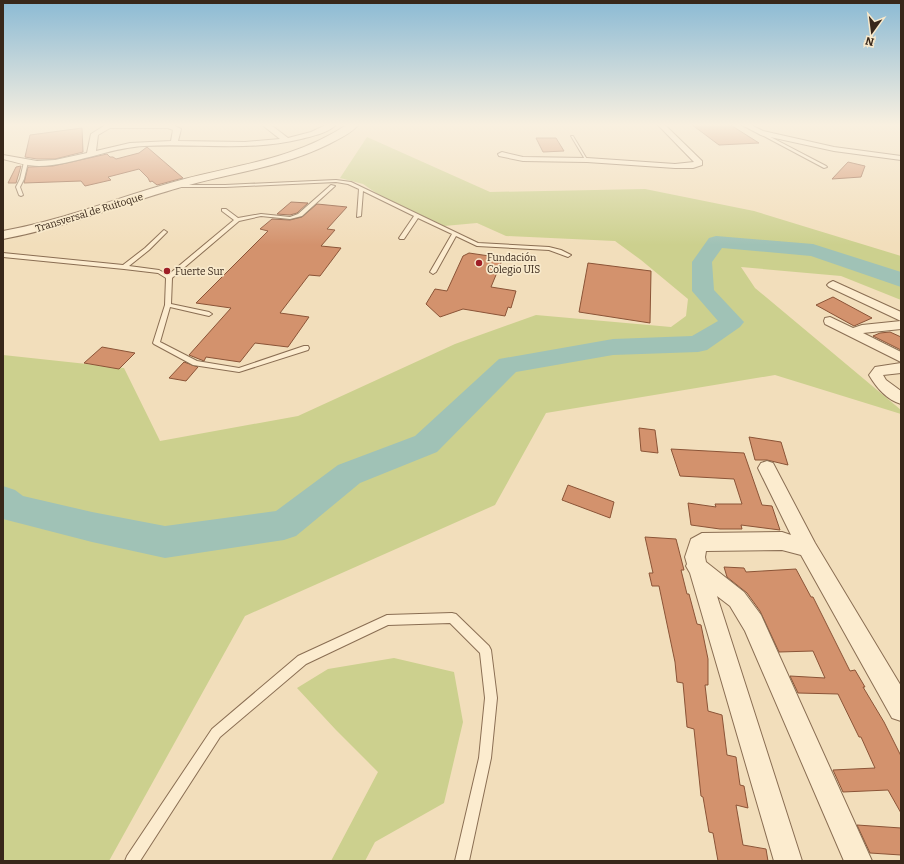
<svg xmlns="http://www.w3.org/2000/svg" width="904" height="864" font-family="Bitter,serif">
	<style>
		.green { fill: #ccd08e }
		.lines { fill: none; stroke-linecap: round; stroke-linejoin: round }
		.river { fill: #a0c2b6; fill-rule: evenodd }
		.building { fill: #d3926d; stroke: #8b5437 }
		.service-casing { stroke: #8a6e53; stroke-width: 2 }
		.minor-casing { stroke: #8a6e53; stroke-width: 2 }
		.tertiary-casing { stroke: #8a6e53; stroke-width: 2 }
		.service { fill: #fceccf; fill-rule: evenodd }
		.minor { fill: #fceccf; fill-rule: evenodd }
		.tertiary { fill: #fceccf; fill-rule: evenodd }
		.poi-dot { fill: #9e1e26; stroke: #f8e9cb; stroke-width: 1.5 }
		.labels { text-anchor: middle; stroke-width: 3.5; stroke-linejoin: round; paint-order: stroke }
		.far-street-label { font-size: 10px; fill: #38271a; stroke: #f8e9cb }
		.far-poi-label { font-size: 10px; fill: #38271a; stroke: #f8e9cb; text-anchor: start }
	</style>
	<rect width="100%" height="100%" fill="#f2debb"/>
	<g class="green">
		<polygon points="367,137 490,192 645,189 754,211 901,256 901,300 841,276 741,267 755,288 901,410 901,414 775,375 546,413 495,505 245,616 109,861 3,861 3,355 124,368 160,441 298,416 455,344 536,315 671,327 686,316 688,299 641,260 615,241 506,236 477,223 444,226 379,195 363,184 340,178"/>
		<polygon points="394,658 454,672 463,722 444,803 375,842 365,861 331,861 378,772 336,730 297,688 328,669"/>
	</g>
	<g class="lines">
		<polygon class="river" points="716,236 813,244 901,272 901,287 811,256 722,248 712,262 714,290 744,322 740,327 707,350 698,352 613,355 516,372 437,452 360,483 296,536 284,540 165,558 92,542 3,519 3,486 15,490 23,496 92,512 165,526 276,511 338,465 415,436 499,359 613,339 692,336 718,321 692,291 692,262 709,238"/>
	</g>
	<g class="building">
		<polygon points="691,124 729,124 759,143 719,145"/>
		<polygon points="82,128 83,152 55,159 37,159 25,157 30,135"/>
		<polygon points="536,138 556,138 564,151 543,152"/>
		<polygon points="147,147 183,178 157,185 152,181 150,182 148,178 139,169 108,177 111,180 85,186 81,181 24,183 28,167 53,166 107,154 110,157 113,157 116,159 139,153"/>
		<polygon points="848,162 865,166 861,177 832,179"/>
		<polygon points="21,166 16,183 8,183 16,167"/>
		<polygon points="291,202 308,203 297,213 290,215 277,214"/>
		<polygon points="317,204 347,207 327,229 335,230 321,246 341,248 320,276 309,275 280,313 309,317 288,347 255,343 240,362 206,357 204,361 189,355 231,308 196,303 268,231 260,229 272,219 290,220 302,217"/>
		<polygon points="469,253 503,258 491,287 516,291 511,308 508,307 505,316 463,309 440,317 426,304 435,289 447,291 463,256"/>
		<polygon points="588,263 651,271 650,323 579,312"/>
		<polygon points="833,297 872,318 854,326 816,305"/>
		<polygon points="890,332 901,337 901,350 873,336 880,333"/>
		<polygon points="102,347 135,353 119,369 84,363"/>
		<polygon points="184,362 198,367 186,381 169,378"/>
		<polygon points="639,428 655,430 658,453 641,451"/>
		<polygon points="749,437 781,442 788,465 767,460 755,460"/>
		<polygon points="671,449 744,453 762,505 772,506 780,530 741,525 742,529 720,529 691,525 688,503 716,507 715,504 742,504 734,479 680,476"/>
		<polygon points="568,485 614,502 610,518 562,500"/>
		<polygon points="645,537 676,539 684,570 681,570 687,594 689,594 697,624 701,625 708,659 708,685 705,685 708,711 722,715 727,755 736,757 740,785 744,786 748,808 736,805 743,845 766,849 768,861 718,861 713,833 709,832 703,797 701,796 694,729 687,727 683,683 677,682 675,662 659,586 652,586 649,573 653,573"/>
		<polygon points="724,567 744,568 746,572 796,569 811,597 813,597 850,671 855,670 865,687 863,687 884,722 901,756 901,813 888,790 843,792 833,770 875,768 861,737 859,737 838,694 798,693 790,676 825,678 813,651 779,652 760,611 747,593 727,577"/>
		<polygon points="857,825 901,828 901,855 870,853"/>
	</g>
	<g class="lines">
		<g class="service-casing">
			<g id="service">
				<polygon points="761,132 826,166 827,167 824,168 760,134"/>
				<polygon points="571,136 573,136 588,161 586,161"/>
				<polygon points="26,161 28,162 24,179 20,187 23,195 21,196 19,195 16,187 20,179 24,162"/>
				<polygon points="336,180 351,182 478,243 549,247 561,250 571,255 568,257 549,250 477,246 456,236 436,272 433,274 430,272 452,234 418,218 404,239 400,239 399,238 414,216 363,191 361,216 357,217 359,189 348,184 336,182 225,187 176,187 174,186 176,185 225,185"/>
				<polygon points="331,185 335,186 302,216 290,219 261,216 239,221 172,278 171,304 209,312 212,314 209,316 170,307 160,342 197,361 239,368 304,346 308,346 309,348 308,350 239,372 193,365 154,344 153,343 165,305 166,278 158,273 124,269 3,257 3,253 123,265 145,248 164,230 167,232 149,250 129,266 159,270 168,275 234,220 222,211 222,209 226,209 238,218 261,214 290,217 298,214"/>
				<polygon points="452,613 456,614 489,646 491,650 497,698 491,758 469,861 455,861 479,758 485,698 480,653 450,623 388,625 306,664 220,737 140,861 125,861 127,856 212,729 298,656 387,615"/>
			</g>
		</g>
		<g class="minor-casing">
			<g id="minor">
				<path d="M107,124H171L181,129L178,141L245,142L280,139L261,124L271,125L288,138L311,132L328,124H337C328,133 313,136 301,139C249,152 196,143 144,146C108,148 75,165 39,166C27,166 15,162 3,159V155L37,161L55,160L87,153L91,134ZM110,128H168L173,130L171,141L130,143L96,151L98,135Z"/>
				<polygon points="657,124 664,124 702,161 702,165 693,168 675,168 587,162 523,161 499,156 498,154 502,152 523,157 587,158 675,164 694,162"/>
				<polygon points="740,124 749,124 763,131 834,147 901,156 901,160 834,151 761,135"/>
				<polygon points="833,281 901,312 901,321 829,287 827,285 829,283"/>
				<polygon points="830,317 853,328 862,325 901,321 901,329 863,333 901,352 901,362 825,324 824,321 825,318"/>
				<path d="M901,363V373L883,375L886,380L901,391V404C887,400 876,387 869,375L875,367Z"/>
				<polygon points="767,461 773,463 815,543 901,686 901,721 892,718 801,555 782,550 706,551 705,557 706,562 744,592 761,615 872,861 844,861 745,631 730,606 717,596 802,861 774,861 690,573 686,566 687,564 685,557 691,539 702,533 782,532 791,535 758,468 761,463"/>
			</g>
		</g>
		<g class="tertiary-casing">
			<path id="tertiary" d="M348,124H359C352,133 339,139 329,144C281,168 228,173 178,188C119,205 63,228 3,239V231C60,221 114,199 170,183C232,165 293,161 348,124Z"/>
		</g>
		<use href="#service" class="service"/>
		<use href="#minor" class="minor"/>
		<use href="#tertiary" class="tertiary"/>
	</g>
	<linearGradient id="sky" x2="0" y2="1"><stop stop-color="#8bbad4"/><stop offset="0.51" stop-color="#f9f0e0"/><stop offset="1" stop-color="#f9f0e0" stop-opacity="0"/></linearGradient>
	<rect width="904" height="245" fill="url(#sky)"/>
	<g class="poi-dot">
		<circle cx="479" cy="263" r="4"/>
		<circle cx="167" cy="271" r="4"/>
	</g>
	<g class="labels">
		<g class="far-street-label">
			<text transform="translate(89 212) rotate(-17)" y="4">Transversal de Ruitoque</text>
		</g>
		<g class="far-poi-label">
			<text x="487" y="261">Fundación<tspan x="487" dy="12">Colegio UIS</tspan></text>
			<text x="175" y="275">Fuerte Sur</text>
		</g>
	</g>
	<rect width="904" height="864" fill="none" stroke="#38271a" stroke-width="8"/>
	<g transform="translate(872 32) rotate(194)" stroke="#f8e9cb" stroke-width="3" paint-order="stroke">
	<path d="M0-3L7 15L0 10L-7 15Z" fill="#38271a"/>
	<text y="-6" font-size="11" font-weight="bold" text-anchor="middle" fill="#38271a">N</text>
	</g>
</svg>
